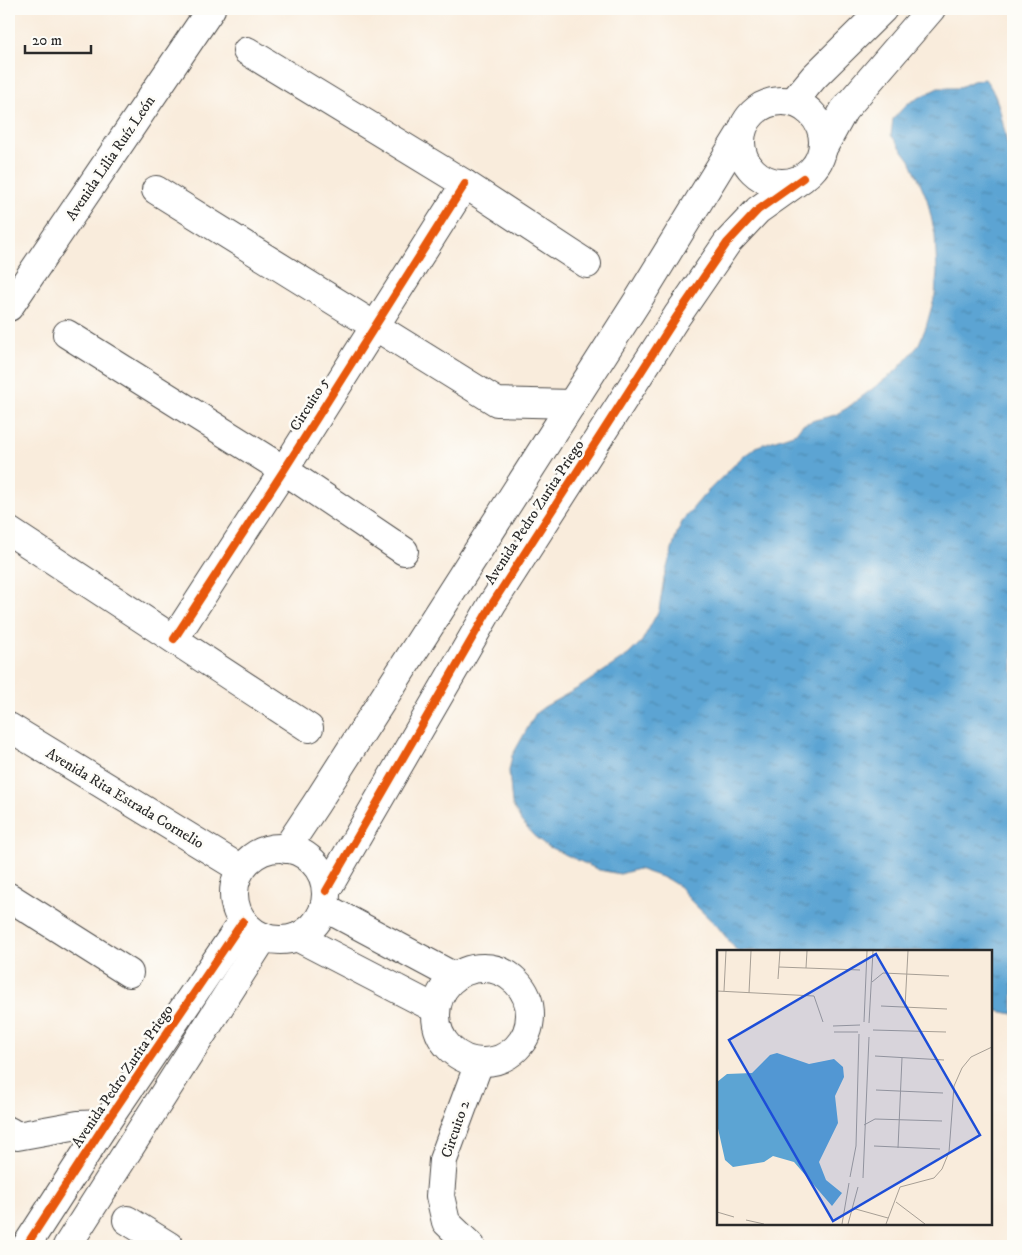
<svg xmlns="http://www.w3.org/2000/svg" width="1022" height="1255" font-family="'IM FELL DW Pica',serif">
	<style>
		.water { fill: url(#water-ripples); stroke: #44687f }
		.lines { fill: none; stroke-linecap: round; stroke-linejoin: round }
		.minor-casing { stroke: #4a4846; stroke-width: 30 }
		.minor { stroke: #fff; stroke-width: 28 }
		.cycleway-casing { stroke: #fdfcf7; stroke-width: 11 }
		.cycleway { stroke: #e8590c; stroke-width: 8 }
		.labels { text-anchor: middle; stroke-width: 5; stroke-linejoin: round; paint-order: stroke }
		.street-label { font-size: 15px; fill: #2b2b2b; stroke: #fdfcf7 }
		.inset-road { fill: none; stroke: #a79f95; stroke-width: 1 }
		.view { fill: #1d4ed8; fill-opacity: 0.15; stroke: #1d4ed8; stroke-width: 2.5 }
		.inset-edge { fill: none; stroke: #2b2b2b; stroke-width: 2.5 }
	</style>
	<defs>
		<pattern id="water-ripples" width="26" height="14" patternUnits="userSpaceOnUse" patternTransform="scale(1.25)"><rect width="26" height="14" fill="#5ca4d3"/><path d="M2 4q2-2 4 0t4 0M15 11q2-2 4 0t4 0" fill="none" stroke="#4c86ab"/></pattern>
	</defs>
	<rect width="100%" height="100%" fill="#fdfcf7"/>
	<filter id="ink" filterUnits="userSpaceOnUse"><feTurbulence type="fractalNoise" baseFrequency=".02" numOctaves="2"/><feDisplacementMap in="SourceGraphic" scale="10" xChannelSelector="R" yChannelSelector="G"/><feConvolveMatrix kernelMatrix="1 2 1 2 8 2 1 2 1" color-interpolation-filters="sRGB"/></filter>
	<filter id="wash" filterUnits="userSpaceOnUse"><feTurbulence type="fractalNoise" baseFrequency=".0096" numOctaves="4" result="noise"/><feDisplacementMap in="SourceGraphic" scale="20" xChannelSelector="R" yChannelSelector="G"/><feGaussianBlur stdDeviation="1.12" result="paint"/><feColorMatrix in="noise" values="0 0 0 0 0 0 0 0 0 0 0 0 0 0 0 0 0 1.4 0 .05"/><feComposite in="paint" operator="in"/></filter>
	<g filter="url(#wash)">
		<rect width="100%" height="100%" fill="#f9ecdc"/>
		<path class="water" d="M985,79C999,97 1000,112 1005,133C1007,146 1010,159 1013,171V1014L998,1011L991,1012V951H737L718,927L691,901L680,887L667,879L638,869L620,874L599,870L547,846L534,836L521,821L512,804L509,771L512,756L536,713L544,707L580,687L628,655L642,641L659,610L664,578L677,533L683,520L704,495L741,458L758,446L796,433L802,425L815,420L835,415L847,408L896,371L918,346L926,327L935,295L937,272L935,234L927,199L919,180L910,160L891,135L893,119L907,104L938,88H958L973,81Z"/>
	</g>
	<g filter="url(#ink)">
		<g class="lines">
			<g class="minor-casing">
				<g id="minor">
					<polyline points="247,51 465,184 587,264"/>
					<circle cx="782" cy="142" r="41"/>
					<polyline points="793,102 814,77 883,9"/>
					<polyline points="823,148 844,110 931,9"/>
					<polyline points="156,190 497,402 572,404"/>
					<polyline points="9,307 211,9"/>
					<polyline points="67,334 284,470 404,551"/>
					<polyline points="9,531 309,728"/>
					<polyline points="174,639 284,470 465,184"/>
					<polyline points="9,727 241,869"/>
					<circle cx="280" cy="894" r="46"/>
					<polyline points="286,849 316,804 640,297 742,131"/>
					<polyline points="326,891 492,604 677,316 727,243 758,210 803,178"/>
					<polyline points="9,897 129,973"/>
					<polyline points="324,907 455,977"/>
					<polyline points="297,937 436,1009"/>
					<circle cx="483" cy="1015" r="47"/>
					<polyline points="9,1131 17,1136 78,1125 105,1124"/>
					<polyline points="127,1220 169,1246"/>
					<polyline points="26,1246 105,1124 243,921"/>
					<polyline points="67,1246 264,937"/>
					<polyline points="471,1246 446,1222 440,1196 443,1160 479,1063"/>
				</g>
			</g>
			<use href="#minor" class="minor"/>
			<g class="cycleway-casing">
				<g id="cycleway">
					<polyline points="174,639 284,470 465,184"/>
					<polyline points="326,891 492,604 677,316 727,243 758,210 803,178"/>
					<polyline points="26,1246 105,1124 243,921"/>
				</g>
			</g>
			<use href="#cycleway" class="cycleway"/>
		</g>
	</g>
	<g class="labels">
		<g class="street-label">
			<text transform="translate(110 158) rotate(-56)" y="5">Avenida Lilia Ruíz León</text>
			<text transform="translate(309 404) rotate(-58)" y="5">Circuito 5</text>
			<text transform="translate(534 512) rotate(-57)" y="5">Avenida Pedro Zurita Priego</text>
			<text transform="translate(125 798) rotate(31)" y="5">Avenida Rita Estrada Cornelio</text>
			<text transform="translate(122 1076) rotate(-56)" y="5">Avenida Pedro Zurita Priego</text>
			<text transform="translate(455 1129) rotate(-71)" y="5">Circuito 2</text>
		</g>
	</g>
	<g transform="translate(717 950)">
		<rect width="275" height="275" fill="#f9ecdc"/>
		<path d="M60,103L92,114L117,109L126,117L127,127L118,146L121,173L102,212L109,230L125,243L115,256L77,212L56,206L47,212L16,217L8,210L0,174V132L10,124L35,123L53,105Z" fill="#5ca4d3"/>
		<path class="inset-road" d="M62,17L143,20M89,18L90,1M61,29L63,1M155,32L166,23L232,26M0,41L97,46L106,72M7,41L9,1M32,43L34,1M164,56L230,59M188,57L191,1M147,72L150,1M152,73L156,1M116,76L143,75M156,80L229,82M117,82H141M158,106L227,110M159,140L226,143M147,175L158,169L225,171M157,196L223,199M181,198L185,108M133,227L139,196L142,84M146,228L152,87M179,252L208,274M135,258L171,268M0,262L17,267M29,270L47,274M125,274L132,233M131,274L141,237M169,274L183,237L217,228L225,219L232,202L237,136L245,118L254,107L275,97"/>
		<path class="view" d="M159,4L263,185L116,271L12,90Z"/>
		<rect width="275" height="275" class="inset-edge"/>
	</g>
	<rect width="1022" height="1255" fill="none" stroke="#fdfcf7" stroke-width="30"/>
	<path d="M25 45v8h66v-8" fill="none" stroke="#2b2b2b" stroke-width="2.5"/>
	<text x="32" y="45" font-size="15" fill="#2b2b2b" stroke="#fdfcf7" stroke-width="4" paint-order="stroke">20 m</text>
</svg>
